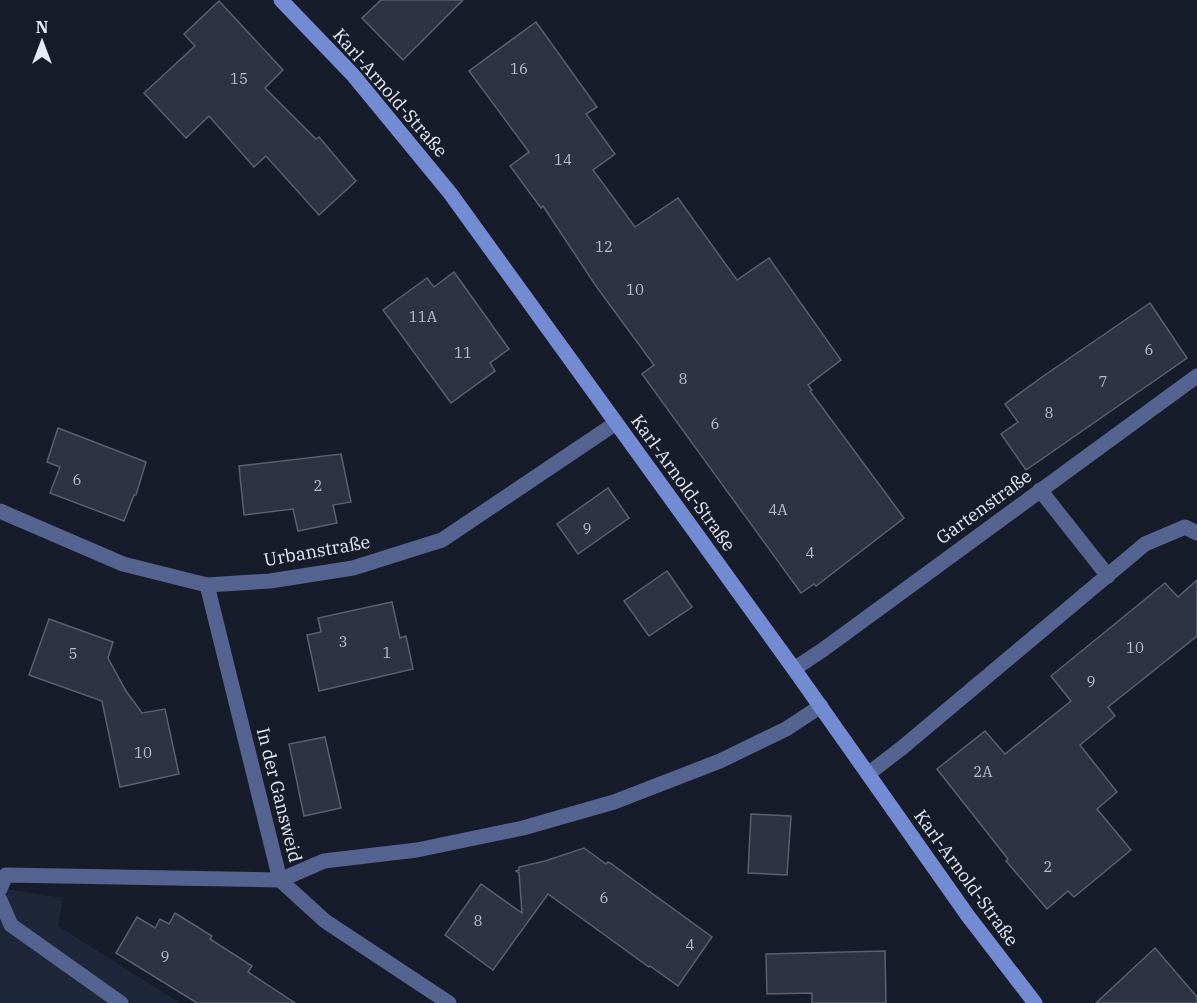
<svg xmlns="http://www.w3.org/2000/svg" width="1197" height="1003" font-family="'IBM Plex Serif',serif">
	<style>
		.built { fill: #1f263a }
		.building { fill: #2d3343; stroke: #596072; stroke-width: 1.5 }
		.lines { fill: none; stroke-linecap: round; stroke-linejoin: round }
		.lane { stroke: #54638f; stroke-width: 15 }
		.street { stroke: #54638f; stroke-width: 15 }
		.secondary { stroke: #738bd2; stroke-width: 15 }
		.labels { text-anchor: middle; stroke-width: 5; stroke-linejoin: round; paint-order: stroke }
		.number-label { font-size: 15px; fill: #b8bdc8 }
		.street-label { font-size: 18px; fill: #e7ebf5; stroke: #171c2b }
	</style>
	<rect width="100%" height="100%" fill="#171c2b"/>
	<polygon class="built" points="0,888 63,898 58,926 180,1003 0,1003"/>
	<g class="building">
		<polygon points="381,0 463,0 403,60 362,18"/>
		<polygon points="219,1 283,70 265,88 316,139 319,137 356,181 319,215 266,156 254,167 209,116 186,138 144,93 195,46 184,34"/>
		<polygon points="536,22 597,107 586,114 615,154 593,170 635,227 678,198 737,280 769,258 841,360 808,385 812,390 810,391 904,518 816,586 814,584 801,593 642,374 654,365 596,286 543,206 541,208 510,166 529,152 469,71"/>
		<polygon points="454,272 509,349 490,363 495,371 451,403 383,310 427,278 434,287"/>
		<polygon points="1150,303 1187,358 1026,470 1001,434 1018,422 1005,404 1042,377"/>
		<polygon points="58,428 146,462 136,495 134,495 124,521 50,493 60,467 47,462"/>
		<polygon points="341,454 351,502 333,505 337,523 298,531 293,509 244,515 239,466"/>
		<polygon points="608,488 629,518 578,554 557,524"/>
		<polygon points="667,571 692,607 649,636 624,601"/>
		<polygon points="1197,580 1197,636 1108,707 1115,716 1080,745 1117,792 1097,809 1131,850 1074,897 1068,891 1047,909 1006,861 1008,859 937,769 985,731 1005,754 1071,701 1051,676 1165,583 1178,597"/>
		<polygon points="392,602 400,638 406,636 413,669 319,691 307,635 321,632 318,618"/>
		<polygon points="49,619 113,642 108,658 126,691 142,713 165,709 179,774 120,787 102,701 29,675"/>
		<polygon points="325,737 341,808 304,816 289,744"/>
		<polygon points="751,814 791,816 787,875 748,873"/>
		<polygon points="584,848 606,864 608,862 610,863 712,937 678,986 650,966 649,967 548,894 493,970 445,935 481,884 522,913 519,873 516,871 519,870 519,867 545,861"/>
		<polygon points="175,913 212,936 210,939 252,966 248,972 295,1003 197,1003 116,953 137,917 155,928 160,919 169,924"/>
		<polygon points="1155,948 1197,997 1197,1003 1096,1003"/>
		<polygon points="885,951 886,1003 812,1003 812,993 767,994 766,954"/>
	</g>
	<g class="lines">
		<g class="lane">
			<polyline points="1040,490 1108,576"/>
			<polyline points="868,774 903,747 1145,544 1185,527 1197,533"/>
			<polyline points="0,889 6,875 280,880 324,861 417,850 523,828 614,802 720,761 786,729 821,706"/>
			<polyline points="0,900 11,925 121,1003"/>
		</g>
		<g class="street">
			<polyline points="0,511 123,564 207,585 270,581 353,568 442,540 616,423"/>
			<polyline points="207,585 280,880 325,921 449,1003"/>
			<polyline points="794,669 824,649 1197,376"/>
		</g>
		<polyline class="secondary" points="281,0 353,75 450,193 794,669 968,916 1035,1003"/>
	</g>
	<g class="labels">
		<g class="number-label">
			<text x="519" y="74">16</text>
			<text x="239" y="84">15</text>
			<text x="563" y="165">14</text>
			<text x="604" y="252">12</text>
			<text x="635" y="295">10</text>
			<text x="423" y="322">11A</text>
			<text x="1149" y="355">6</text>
			<text x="463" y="358">11</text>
			<text x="683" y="384">8</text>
			<text x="1103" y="387">7</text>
			<text x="1049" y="418">8</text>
			<text x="715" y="429">6</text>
			<text x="77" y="485">6</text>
			<text x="318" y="491">2</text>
			<text x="778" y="515">4A</text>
			<text x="587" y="534">9</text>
			<text x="810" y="558">4</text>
			<text x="343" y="647">3</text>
			<text x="1135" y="653">10</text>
			<text x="387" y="658">1</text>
			<text x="73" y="659">5</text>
			<text x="1091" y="687">9</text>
			<text x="143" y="758">10</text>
			<text x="983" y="777">2A</text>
			<text x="1048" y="872">2</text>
			<text x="604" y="903">6</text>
			<text x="478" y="926">8</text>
			<text x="690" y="950">4</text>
			<text x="165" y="962">9</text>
		</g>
		<g class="street-label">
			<text transform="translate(390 93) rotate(49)" y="6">Karl-Arnold-Straße</text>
			<text transform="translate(683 483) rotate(54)" y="6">Karl-Arnold-Straße</text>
			<text transform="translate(984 507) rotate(-36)" y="6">Gartenstraße</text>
			<text transform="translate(317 551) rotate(-10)" y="6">Urbanstraße</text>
			<text transform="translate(279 795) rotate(76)" y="6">In der Gansweid</text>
			<text transform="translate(966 878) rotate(54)" y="6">Karl-Arnold-Straße</text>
		</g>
	</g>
	<g transform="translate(42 42)" stroke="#171c2b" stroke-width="4.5" paint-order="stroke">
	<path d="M0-4.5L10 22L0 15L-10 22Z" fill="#e7ebf5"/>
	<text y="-9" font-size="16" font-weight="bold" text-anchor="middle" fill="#e7ebf5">N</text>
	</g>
</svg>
